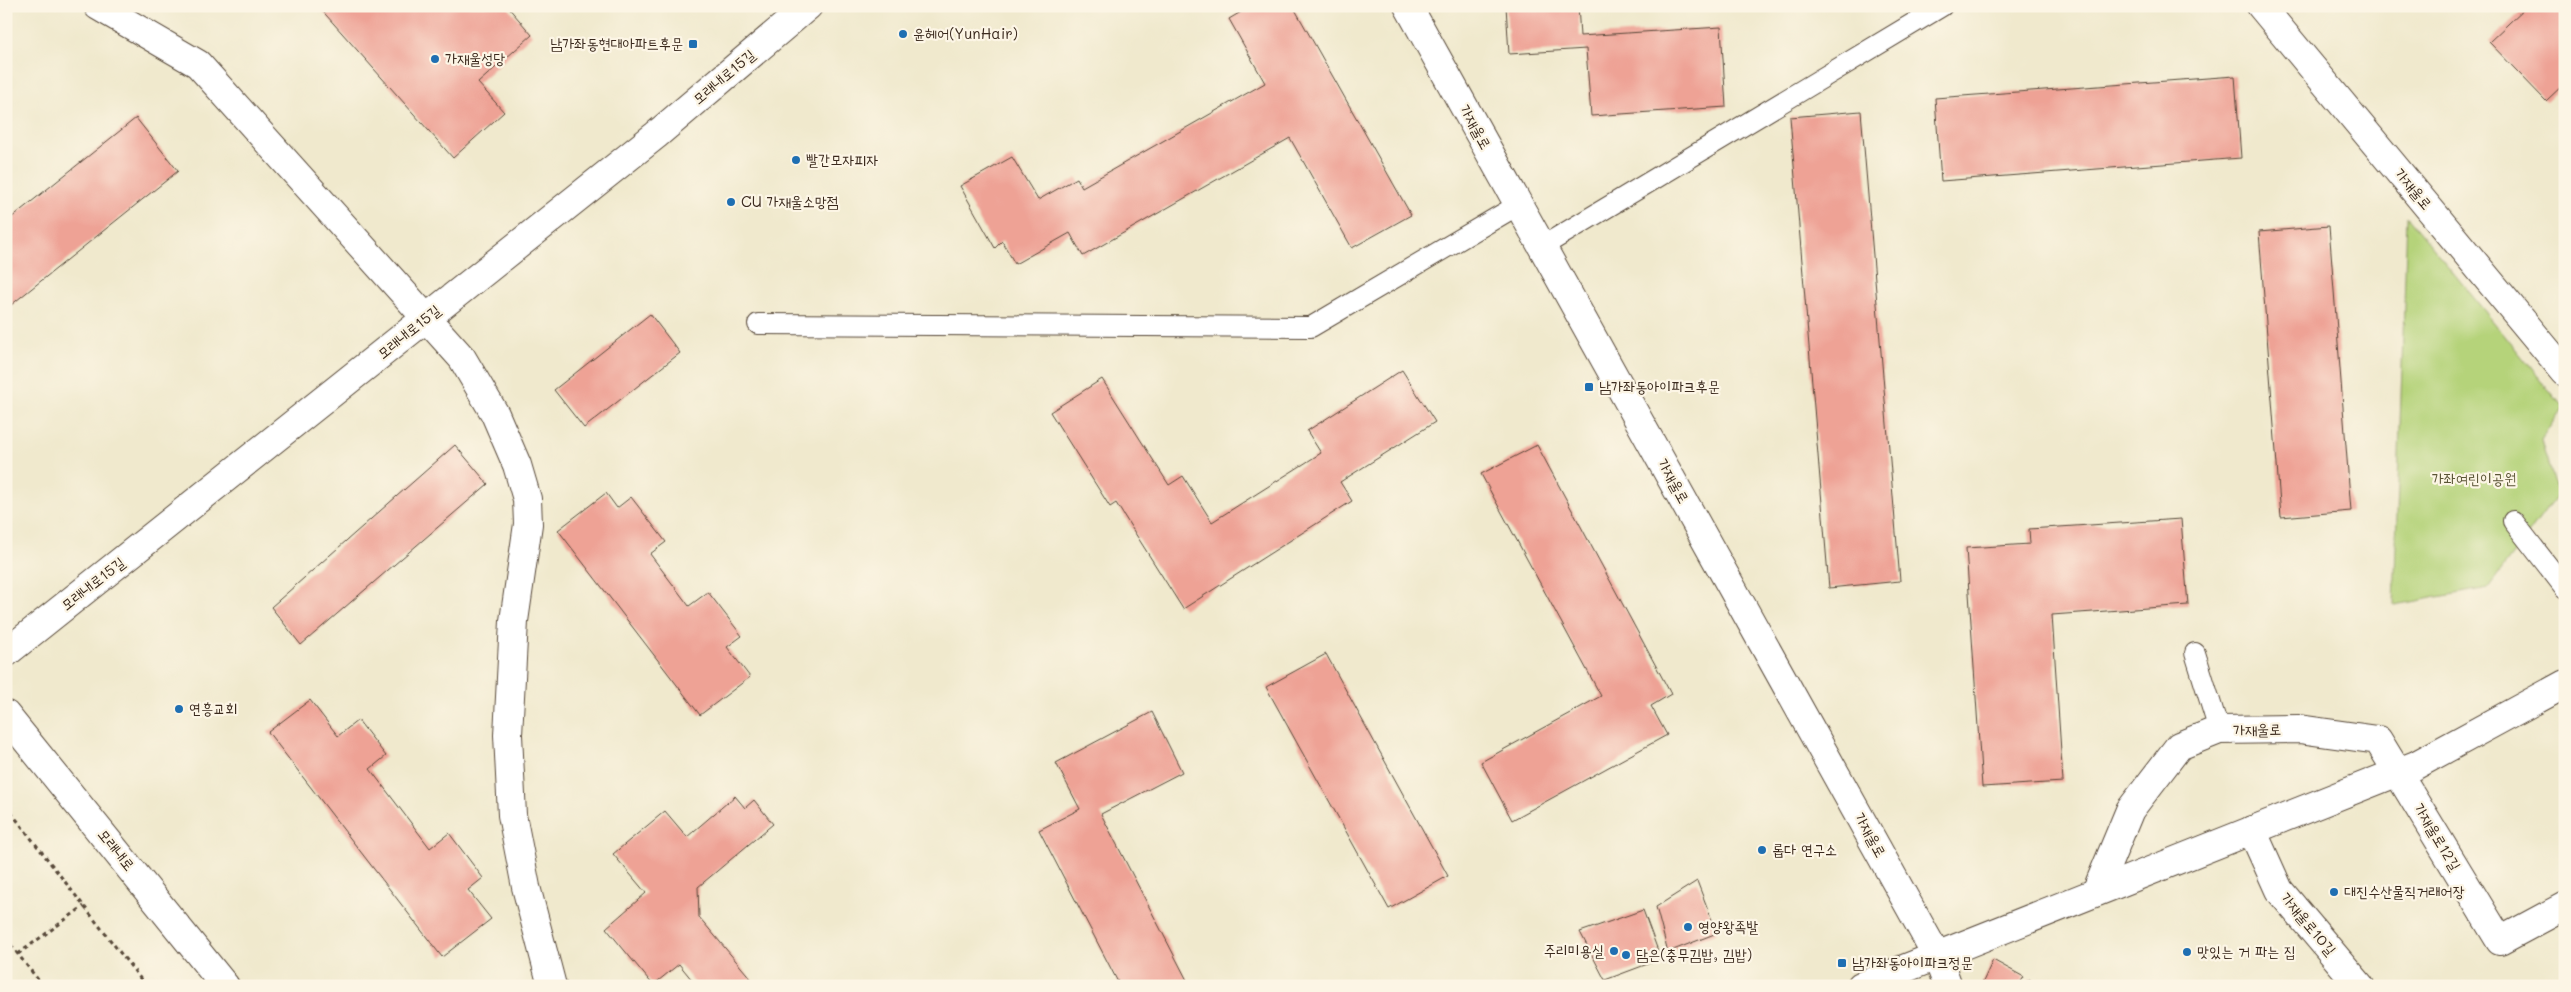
<svg xmlns="http://www.w3.org/2000/svg" width="2571" height="992" font-family="Mali,'Poor Story',sans-serif">
	<style>
		.green { fill: #b5d37a; stroke: #787e4c }
		.pier { fill: #f0e9cd }
		.building { fill: #eea295 }
		.lines { fill: none; stroke-linecap: round; stroke-linejoin: round }
		.lane-casing { stroke: #564738; stroke-width: 22 }
		.street-casing { stroke: #564738; stroke-width: 30 }
		.secondary-casing { stroke: #564738; stroke-width: 30 }
		.path { stroke: #564738; stroke-width: 3; stroke-dasharray: 4 4; stroke-linecap: butt }
		.lane { stroke: #fff; stroke-width: 20 }
		.street { stroke: #fff; stroke-width: 28 }
		.secondary { stroke: #fff; stroke-width: 28 }
		.poi-dot { fill: #1f6fb2; stroke: #fcf5e5; stroke-width: 2 }
		.labels { text-anchor: middle; stroke-width: 4.5; stroke-linejoin: round; paint-order: stroke }
		.poi-label { font-size: 15px; fill: #3b2a1e; stroke: #fcf5e5; text-anchor: start }
		.street-label { font-size: 15px; fill: #3b2a1e; stroke: #fcf5e5 }
		.park-label { font-size: 15px; fill: #5a5435; stroke: #fcf5e5 }
	</style>
	<rect width="100%" height="100%" fill="#fcf5e5"/>
	<filter id="ink" filterUnits="userSpaceOnUse"><feTurbulence type="fractalNoise" baseFrequency=".02" numOctaves="2"/><feDisplacementMap in="SourceGraphic" scale="10" xChannelSelector="R" yChannelSelector="G"/><feConvolveMatrix kernelMatrix="1 2 1 2 8 2 1 2 1" color-interpolation-filters="sRGB"/></filter>
	<filter id="wash" filterUnits="userSpaceOnUse"><feTurbulence type="fractalNoise" baseFrequency=".0096" numOctaves="4" result="noise"/><feDisplacementMap in="SourceGraphic" scale="20" xChannelSelector="R" yChannelSelector="G"/><feGaussianBlur stdDeviation="1.12" result="paint"/><feColorMatrix in="noise" values="0 0 0 0 0 0 0 0 0 0 0 0 0 0 0 0 0 1.4 0 .05"/><feComposite in="paint" operator="in"/></filter>
	<g filter="url(#wash)">
		<rect width="100%" height="100%" fill="#f0e9cd"/>
		<polygon class="green" points="2407,216 2563,407 2541,440 2557,495 2488,588 2394,605"/>
		<polygon class="pier" points="6,963 8,964 25,986 6,986"/>
		<g id="blocks">
			<g class="building">
				<polygon points="318,6 507,6 532,35 478,83 504,112 453,158"/>
				<polygon points="1251,6 1293,6 1411,215 1352,248 1290,138 1083,256 1070,233 1015,264 1002,241 995,248 960,186 1012,157 1038,200 1077,178 1082,187 1265,83 1229,19"/>
				<polygon points="1506,6 1578,6 1580,36 1721,27 1726,107 1591,116 1586,49 1509,54"/>
				<polygon points="2527,6 2565,6 2565,83 2546,101 2489,42"/>
				<polygon points="2235,76 2241,158 1941,181 1935,98"/>
				<polygon points="1861,111 1900,581 1829,588 1790,117"/>
				<polygon points="136,118 178,171 6,309 6,222"/>
				<polygon points="2329,226 2351,511 2281,517 2259,232"/>
				<polygon points="650,314 680,353 584,428 554,390"/>
				<polygon points="1402,370 1435,422 1340,482 1352,501 1183,609 1116,503 1110,507 1050,412 1102,379 1169,485 1183,476 1212,522 1321,453 1307,431"/>
				<polygon points="455,445 488,484 301,645 271,607"/>
				<polygon points="1537,445 1671,694 1651,706 1667,735 1512,820 1481,762 1601,696 1481,474"/>
				<polygon points="606,493 617,508 631,497 666,542 650,554 689,606 708,592 742,636 727,647 750,677 700,715 558,530"/>
				<polygon points="2181,519 2188,605 2052,615 2063,782 1982,787 1966,548 2030,544 2029,529"/>
				<polygon points="1326,654 1448,876 1389,909 1266,687"/>
				<polygon points="310,700 338,736 358,720 386,756 370,769 430,848 449,833 483,878 468,890 491,919 442,957 268,732"/>
				<polygon points="1152,712 1182,772 1101,814 1190,986 1120,986 1039,830 1080,809 1056,763"/>
				<polygon points="735,796 745,808 754,800 773,824 698,887 699,917 757,986 697,986 679,964 653,985 606,928 646,893 613,854 665,811 687,837"/>
				<polygon points="1697,881 1717,933 1668,952 1656,907"/>
				<polygon points="1643,910 1661,959 1605,980 1580,932"/>
				<polygon points="1993,960 2024,977 2018,986 1981,986"/>
				<polygon points="2029,979 2040,986 2024,986"/>
			</g>
		</g>
	</g>
	<g filter="url(#ink)">
		<use href="#blocks" fill-opacity="0" stroke="#564738" stroke-width="1"/>
		<g class="lines">
			<g class="lane-casing">
				<g id="lane">
					<polyline points="1543,246 1942,6"/>
					<polyline points="758,324 1311,327 1518,205"/>
					<polyline points="2513,521 2565,588"/>
					<polyline points="2195,653 2219,730"/>
				</g>
			</g>
			<g class="street-casing">
				<g id="street">
					<polyline points="98,6 198,64 462,358 495,414 517,465 527,499 528,524 514,621 508,735 512,815 526,887 552,986"/>
					<polyline points="1408,6 1937,956 1948,986"/>
					<polyline points="2261,6 2565,372"/>
					<polyline points="2252,830 2279,890 2360,986"/>
					<polyline points="2096,892 2130,810 2179,746 2219,730 2299,729 2378,740 2500,941 2565,906"/>
					<polyline points="1861,986 2416,765 2565,684"/>
				</g>
			</g>
			<g class="secondary-casing">
				<g id="secondary">
					<polyline points="6,653 656,135 808,6"/>
					<polyline points="6,715 225,986"/>
				</g>
			</g>
			<g class="path">
				<polyline points="6,806 146,986"/>
				<polyline points="6,939 43,986"/>
				<polyline points="18,954 84,906"/>
			</g>
			<use href="#lane" class="lane"/>
			<use href="#street" class="street"/>
			<use href="#secondary" class="secondary"/>
		</g>
	</g>
	<g class="poi-dot">
		<circle cx="903" cy="34" r="5"/>
		<rect x="688" y="39" width="10" height="10" rx="2.5"/>
		<circle cx="435" cy="59" r="5"/>
		<circle cx="796" cy="160" r="5"/>
		<circle cx="731" cy="202" r="5"/>
		<rect x="1584" y="382" width="10" height="10" rx="2.5"/>
		<circle cx="179" cy="709" r="5"/>
		<circle cx="1762" cy="850" r="5"/>
		<circle cx="2334" cy="892" r="5"/>
		<circle cx="1688" cy="927" r="5"/>
		<circle cx="1614" cy="951" r="5"/>
		<circle cx="2187" cy="952" r="5"/>
		<circle cx="1626" cy="955" r="5"/>
		<rect x="1837" y="958" width="10" height="10" rx="2.5"/>
	</g>
	<g class="labels">
		<g class="poi-label">
			<text x="913" y="39">윤헤어(YunHair)</text>
			<text x="683" y="49" text-anchor="end">남가좌동현대아파트후문</text>
			<text x="445" y="64">가재울성당</text>
			<text x="806" y="165">빨간모자피자</text>
			<text x="741" y="207">CU 가재울소망점</text>
			<text x="1599" y="392">남가좌동아이파크후문</text>
			<text x="189" y="714">연흥교회</text>
			<text x="1772" y="855">롭다 연구소</text>
			<text x="2344" y="897">대진수산물직거래어장</text>
			<text x="1698" y="932">영양왕족발</text>
			<text x="1604" y="956" text-anchor="end">주리미용실</text>
			<text x="2197" y="957">맛있는 거 파는 집</text>
			<text x="1636" y="960">담은(충무김밥, 김밥)</text>
			<text x="1852" y="968">남가좌동아이파크정문</text>
		</g>
		<g class="street-label">
			<text transform="translate(724 77) rotate(-40)" y="5">모래내로15길</text>
			<text transform="translate(1475 127) rotate(61)" y="5">가재울로</text>
			<text transform="translate(2413 189) rotate(50)" y="5">가재울로</text>
			<text transform="translate(409 332) rotate(-39)" y="5">모래내로15길</text>
			<text transform="translate(1673 481) rotate(61)" y="5">가재울로</text>
			<text transform="translate(93 584) rotate(-38)" y="5">모래내로15길</text>
			<text transform="translate(2257 730) rotate(-1)" y="5">가재울로</text>
			<text transform="translate(1870 835) rotate(61)" y="5">가재울로</text>
			<text transform="translate(2437 837) rotate(59)" y="5">가재울로12길</text>
			<text transform="translate(116 850) rotate(51)" y="5">모래내로</text>
			<text transform="translate(2308 924) rotate(50)" y="5">가재울로10길</text>
		</g>
		<g class="park-label">
			<text x="2474" y="484">가좌여린이공원</text>
		</g>
	</g>
	<rect width="2571" height="992" fill="none" stroke="#fcf5e5" stroke-width="25"/>
</svg>
